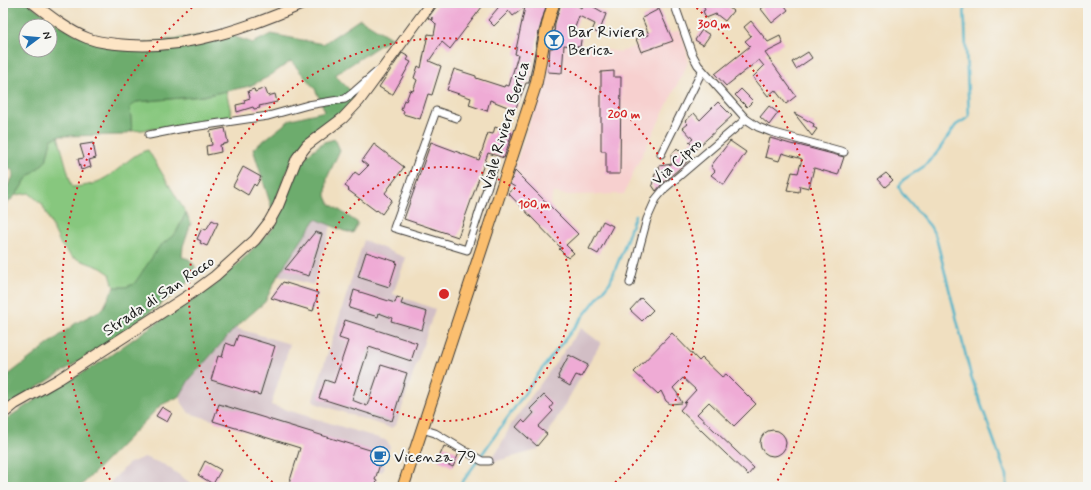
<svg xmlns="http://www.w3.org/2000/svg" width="1091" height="490" font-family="Mynerve,sans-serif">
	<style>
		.built { fill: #f7d0cf }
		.industrial { fill: #d2bec5 }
		.green { fill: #87c77e; stroke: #52724d }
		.forest { fill: #6dac6d; stroke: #446444; fill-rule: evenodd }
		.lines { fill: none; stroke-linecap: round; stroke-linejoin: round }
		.stream { stroke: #4bb3c9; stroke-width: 2.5 }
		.building { fill: #efabd5 }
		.street-casing { stroke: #3c3935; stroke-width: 9 }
		.secondary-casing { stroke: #3c3935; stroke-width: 12 }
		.primary-casing { stroke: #3c3935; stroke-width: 13 }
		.street { stroke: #fff; stroke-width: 7 }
		.secondary { stroke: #fde5c5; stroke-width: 10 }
		.primary { stroke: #fbbe6e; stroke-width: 11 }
		.ring { fill: none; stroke: #d62828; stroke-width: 2; stroke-dasharray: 2 4 }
		.labels { text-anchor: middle; stroke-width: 4; stroke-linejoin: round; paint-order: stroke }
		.poi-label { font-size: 16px; fill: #1c1c1c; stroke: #f6f6f2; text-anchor: start }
		.street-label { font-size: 16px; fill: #1c1c1c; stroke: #f6f6f2 }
		.centre { fill: #d62828; stroke: #f6f6f2; stroke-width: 2 }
		.ring-label { font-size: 12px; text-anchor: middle; font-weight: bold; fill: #d62828; stroke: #f6f6f2; stroke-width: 4; stroke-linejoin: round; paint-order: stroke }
	</style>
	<rect width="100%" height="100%" fill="#f6f6f2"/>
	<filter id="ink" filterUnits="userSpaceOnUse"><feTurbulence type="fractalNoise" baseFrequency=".025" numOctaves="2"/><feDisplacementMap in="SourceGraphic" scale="8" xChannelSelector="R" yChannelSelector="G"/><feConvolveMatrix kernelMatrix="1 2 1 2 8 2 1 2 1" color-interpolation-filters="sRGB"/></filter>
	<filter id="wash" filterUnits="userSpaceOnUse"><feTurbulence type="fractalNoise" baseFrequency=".012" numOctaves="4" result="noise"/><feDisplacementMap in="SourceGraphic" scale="16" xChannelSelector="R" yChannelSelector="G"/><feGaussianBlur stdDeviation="0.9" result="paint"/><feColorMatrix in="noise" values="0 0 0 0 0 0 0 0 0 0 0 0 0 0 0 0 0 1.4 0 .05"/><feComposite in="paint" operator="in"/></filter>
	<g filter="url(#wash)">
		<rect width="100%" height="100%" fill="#f0dfc0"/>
		<polygon class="built" points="680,30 686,48 688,60 687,65 635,169 624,194 565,195 553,192 550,206 514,170 541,86 546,82 550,72 562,72 564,49 549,48 550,44 590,47 620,52"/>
		<g class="industrial">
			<polygon points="316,219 331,226 313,285 278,275"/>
			<polygon points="364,240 406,258 393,294 435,309 396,425 391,428 315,403 313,399"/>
			<polygon points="235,328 290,344 271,405 385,440 389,444 390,447 382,472 189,413 182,403 180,396 189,380"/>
			<polygon points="581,328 601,343 538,450 493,462 488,459 497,452 512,423"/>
			<polygon points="144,457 165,465 196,487 106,487 128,464"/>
		</g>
		<g class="green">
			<polygon points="226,91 233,121 132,131 130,108 136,102 203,96"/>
			<path d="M58,136L72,187C88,186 96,184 110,175C123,167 133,153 148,150L186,213L176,233L134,284L126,287H114L110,274L101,268L72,257L61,245L42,204L29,193L16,195L27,178L46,161L51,140Z"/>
		</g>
		<g class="forest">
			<path d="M3,3H28L53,21L76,34L125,46L232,31L235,37L253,43L271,34L323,44L360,19L391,38L335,75L357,97L340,117L294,155L272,209L253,149L291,119L325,111L315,89L291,61L268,77L250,86L203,96L136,102L130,108L132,131L122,135L58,136L51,140L46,161L27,178L16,195L3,207V193L13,177V171L3,165ZM26,26H50V50H26Z"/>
			<polygon points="335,139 340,150 327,178 326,196 329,203 358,223 353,233 344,231 316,219 278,275 265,302 235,328 189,380 180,396 161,405 80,487 3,487 3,421 38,398 101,362 146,330 214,286 238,264 276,225 295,173 308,154 324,142"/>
			<path d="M186,213L191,223L183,246L182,257L189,259L195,266L194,277C136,328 68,368 3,409V379L76,323L103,309L114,287H126L134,284L159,247L176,233Z"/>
		</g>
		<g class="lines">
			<g class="stream">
				<polyline points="964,3 969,117 956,125 936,154 923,167 903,180 899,187 902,193 930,226 936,237 971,376 1004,469 1007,475 1007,487"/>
				<polyline points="459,487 541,370 610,282 623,250 635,215"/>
			</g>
		</g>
		<g id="blocks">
			<g class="building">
				<polygon points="437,3 485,3 450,49 442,42 429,61 441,66 432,95 428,94 420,119 403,114 404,111 401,110 404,100 406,101 410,90 413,91 417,80 414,78 418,66 421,68 428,34 434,35 436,24 432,20 432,17 431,20 428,18 436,7"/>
				<polygon points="502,3 547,3 539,31 529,82 529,83 526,83 515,110 490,100 487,111 469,105 471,98 447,90 454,69 476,76 476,78 504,87 505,85 509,86 518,55 515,54 525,7 513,16 509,11 494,26 488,20"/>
				<polygon points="561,3 574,3 581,8 584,3 587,3 606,14 599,33 592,31 595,24 579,16 573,33 582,34 580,47 564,45 562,73 548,72 550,48 553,48 555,23"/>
				<polygon points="702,3 723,3 733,11 725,21 716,14 706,18 703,11 705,10"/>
				<polygon points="768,3 783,3 788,10 772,23 761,9"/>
				<polygon points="659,9 673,41 641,52 636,39 649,35 642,18"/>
				<polygon points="751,21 768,42 780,36 783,44 765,53 796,96 786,104 775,90 768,96 753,77 764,66 759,60 726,86 715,74 750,46 745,41 751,36 744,27"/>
				<polygon points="702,30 710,35 703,45 695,40"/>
				<polygon points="808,52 812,58 796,69 792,62"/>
				<polygon points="402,53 409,57 407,60 411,62 393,94 390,94 379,87"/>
				<polygon points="614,71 614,77 621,77 620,174 606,174 606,151 601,151 601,72"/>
				<polygon points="265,88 268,96 275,94 277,102 259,106 260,108 254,109 253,107 237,112 236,105 245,103 244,100 250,98 248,91 254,89 255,92"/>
				<polygon points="741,89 753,101 747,107 735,95"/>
				<polygon points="718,102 732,116 696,149 689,142 693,139 683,128 688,124 685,121 694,113 700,120"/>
				<polygon points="769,106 778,113 769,125 760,117"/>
				<polygon points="794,113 814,124 813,127 817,129 812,136"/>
				<polygon points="495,127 512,133 504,158 488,153 458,237 404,219 431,142 479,160 488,133 493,134"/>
				<polygon points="225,128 228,143 220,145 221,152 207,155 206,146 212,145 210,131"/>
				<polygon points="770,138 794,145 794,144 844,157 838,175 814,168 809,188 800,186 799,192 787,190 792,172 798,173 802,159 782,153 779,161 765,157"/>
				<polygon points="730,141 746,152 724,185 711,175 715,171 711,166"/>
				<polygon points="93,143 96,158 89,160 91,167 81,170 78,159 84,158 80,145"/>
				<polygon points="374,144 404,167 385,193 392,200 382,214 377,210 376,211 348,190 349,189 345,186 355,172 359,175 368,166 362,161"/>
				<polygon points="677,148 689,160 662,184 656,191 652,185 655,174 660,173 659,166 672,164 671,155"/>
				<polygon points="243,167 261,177 256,186 254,184 248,195 233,186"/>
				<polygon points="515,171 578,234 566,245 574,253 568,258 559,249 561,248 508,193 515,187 510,184"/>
				<polygon points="886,173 893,180 885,187 878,179"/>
				<polygon points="212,220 218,223 207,246 200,243 201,241 197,239 202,228 206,230"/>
				<polygon points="603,221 613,226 598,254 589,249"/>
				<polygon points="315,232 322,234 309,276 285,269"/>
				<polygon points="366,252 397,262 389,287 358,277"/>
				<polygon points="283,282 318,293 313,311 271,298"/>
				<polygon points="354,290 395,303 397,297 403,299 401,304 427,312 422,330 391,321 392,318 379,313 378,317 349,308"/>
				<polygon points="641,298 653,310 642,321 630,310"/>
				<polygon points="345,320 417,343 411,361 369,347 352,400 367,406 381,365 407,373 392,421 319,398 325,380 334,383 348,341 339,338"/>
				<polygon points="672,333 699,361 702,358 722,377 726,374 756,404 734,426 709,402 697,414 754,468 748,475 680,410 687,402 684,403 696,390 683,378 673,388 677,393 682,403 670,404 666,401 661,391 658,394 634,372"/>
				<polygon points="238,335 275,346 260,395 211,380 218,356 222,357 226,343 234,346"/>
				<polygon points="569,355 588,365 581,377 576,375 570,386 558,379 559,377 558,376"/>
				<polygon points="544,395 553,404 550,408 553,411 538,427 547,434 537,446 516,427 522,420 525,423 534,413 530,409"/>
				<polygon points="219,404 383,454 375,480 377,481 375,487 288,487 300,448 213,421"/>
				<polygon points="162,407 172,413 167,422 156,416"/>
				<circle cx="773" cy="443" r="13"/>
				<polygon points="444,446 459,453 453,467 438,460"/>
				<polygon points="205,461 221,470 213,484 198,475"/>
			</g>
		</g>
	</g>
	<g filter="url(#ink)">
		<use href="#blocks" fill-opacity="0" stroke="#3c3935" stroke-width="1"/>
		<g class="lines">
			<g class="street-casing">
				<g id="street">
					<polyline points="674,3 692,54 698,65 746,119 758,127 771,132 844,152"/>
					<polyline points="457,118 436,111 394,228 467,250 494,167"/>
					<polyline points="149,135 179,129 268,116 308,105 345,99 354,92 378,71"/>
					<polyline points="661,154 702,71"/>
					<polyline points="630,283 647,219 656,199 665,188 746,119"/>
					<polyline points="422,429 435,433 482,461 489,461"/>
				</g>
			</g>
			<g class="secondary-casing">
				<g id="secondary">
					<path d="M33,3C50,16 67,30 87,38C100,43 114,44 129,45C190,49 250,27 305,3"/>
					<polyline points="3,414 15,404 59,379 192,293 215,276 255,240 269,222 278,206 297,158 307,145 343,118 359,101 431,3"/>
				</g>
			</g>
			<g class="primary-casing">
				<path id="primary" d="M403,487L536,84C542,57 544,29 554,3"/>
			</g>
			<use href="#street" class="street"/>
			<use href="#secondary" class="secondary"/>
			<use href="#primary" class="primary"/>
		</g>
	</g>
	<g class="ring">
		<circle cx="444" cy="294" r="127"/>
		<path d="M277 486A255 255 0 1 1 611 486"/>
		<path d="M113 485A382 382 0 0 1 196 4M692 4A382 382 0 0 1 775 485"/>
	</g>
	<defs>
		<g id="bar-ring" transform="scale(1)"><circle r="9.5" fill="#f6f6f2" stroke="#1f6fb2" stroke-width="1.5"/><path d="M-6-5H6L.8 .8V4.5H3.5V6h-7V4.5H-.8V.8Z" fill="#1f6fb2"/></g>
		<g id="cafe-ring" transform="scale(1)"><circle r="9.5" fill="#f6f6f2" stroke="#1f6fb2" stroke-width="1.5"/><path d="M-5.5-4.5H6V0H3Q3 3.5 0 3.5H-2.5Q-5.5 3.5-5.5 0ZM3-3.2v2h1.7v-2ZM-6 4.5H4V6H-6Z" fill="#1f6fb2"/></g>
	</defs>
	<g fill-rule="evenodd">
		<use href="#bar-ring" x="554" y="40"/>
		<use href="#cafe-ring" x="380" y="456"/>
	</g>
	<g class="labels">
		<g class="poi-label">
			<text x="568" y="37">Bar Riviera<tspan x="568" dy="18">Berica</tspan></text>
			<text x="394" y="462">Vicenza 79</text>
		</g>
		<g class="street-label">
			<text transform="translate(504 125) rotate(-73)" y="6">Viale Riviera Berica</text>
			<text transform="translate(676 161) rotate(-42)" y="6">Via Cipro</text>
			<text transform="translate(158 295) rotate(-34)" y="6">Strada di San Rocco</text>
		</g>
	</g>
	<circle cx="444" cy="294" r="6" class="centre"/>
	<g class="ring-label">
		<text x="714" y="28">300 m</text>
		<text x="624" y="118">200 m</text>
		<text x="534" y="208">100 m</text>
	</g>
	<rect width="1091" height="490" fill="none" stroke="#f6f6f2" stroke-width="16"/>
	<g transform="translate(38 38) rotate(74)"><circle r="19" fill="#f6f6f2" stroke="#9f9f9c"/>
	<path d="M0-3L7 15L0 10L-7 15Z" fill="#1f6fb2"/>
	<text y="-6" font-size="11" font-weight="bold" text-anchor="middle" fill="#1c1c1c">N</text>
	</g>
</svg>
